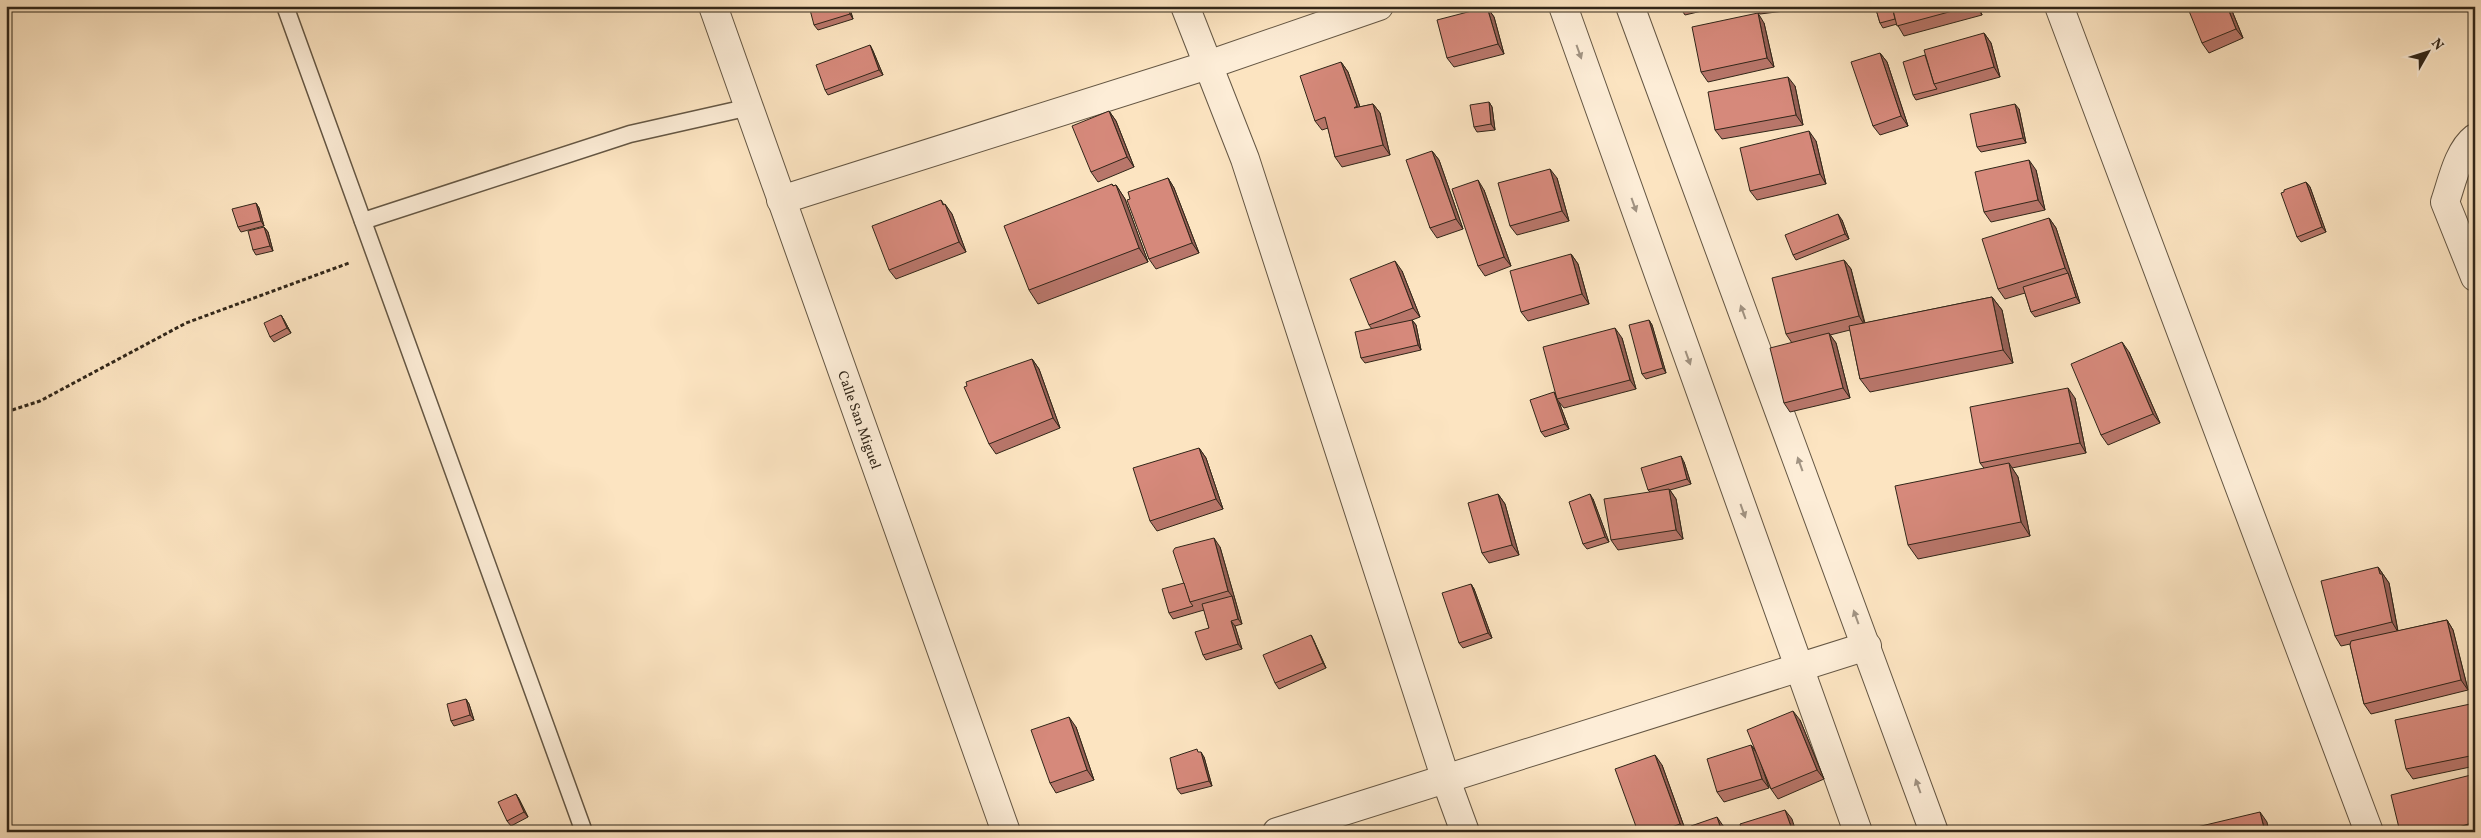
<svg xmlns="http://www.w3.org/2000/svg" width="2481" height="838" font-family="Vollkorn,serif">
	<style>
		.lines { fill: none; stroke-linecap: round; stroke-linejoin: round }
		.service-casing { stroke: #645643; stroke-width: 19 }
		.minor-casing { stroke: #645643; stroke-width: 30 }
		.path { stroke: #312619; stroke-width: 3; stroke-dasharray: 4 2.5; stroke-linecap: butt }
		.service { stroke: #fdedd7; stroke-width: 16 }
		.minor { stroke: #fdedd7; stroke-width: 28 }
		.wall { fill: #b8766a; stroke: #312619 }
		.shaded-wall { fill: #966056; stroke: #312619 }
		.building { fill: #d6897b; stroke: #312619 }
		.oneway { fill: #a19382 }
		.labels { text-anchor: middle; stroke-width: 4; stroke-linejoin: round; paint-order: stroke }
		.street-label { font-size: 14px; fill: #312619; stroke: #fdedd7 }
	</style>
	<rect width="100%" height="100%" fill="#fce4c1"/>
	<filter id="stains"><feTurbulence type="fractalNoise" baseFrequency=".004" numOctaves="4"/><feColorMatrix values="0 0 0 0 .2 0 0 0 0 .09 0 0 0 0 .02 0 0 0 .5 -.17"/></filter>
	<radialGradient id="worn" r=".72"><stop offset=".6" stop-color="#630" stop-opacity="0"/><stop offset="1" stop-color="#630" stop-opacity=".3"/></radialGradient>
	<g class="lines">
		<g class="service-casing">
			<g id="service">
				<polyline points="285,6 584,832"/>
				<polyline points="363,221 630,134 750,107"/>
			</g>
		</g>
		<g class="minor-casing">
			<g id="minor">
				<path id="s1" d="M713,6L1006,832"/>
				<polyline points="1185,6 1245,159 1446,780 1465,832"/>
				<polyline points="1563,6 1858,832"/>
				<polyline points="1630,6 1934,832"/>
				<polyline points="2059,6 2369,832"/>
				<path d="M2475,138C2458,151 2452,182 2445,202L2475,277"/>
				<polyline points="781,200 1208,65 1379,6"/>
				<polyline points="1277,832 1867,646"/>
			</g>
		</g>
		<polyline class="path" points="6,412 40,401 186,323 349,263"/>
		<use href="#service" class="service"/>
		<use href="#minor" class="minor"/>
	</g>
	<g class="wall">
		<polygon points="849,6 853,19 818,30 814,25"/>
		<polygon points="1679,6 1723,6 1685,15"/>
		<polygon points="1755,6 1816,6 1817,7 1760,14"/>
		<polygon points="1875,6 1979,6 1982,15 1904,36 1897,24 1883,28 1880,23"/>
		<polygon points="2230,6 2243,38 2209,53 2202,43"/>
		<polygon points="1487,7 1494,17 1504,54 1454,67 1447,58"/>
		<polygon points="1764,23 1774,67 1708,82 1701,72"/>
		<polygon points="1984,33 1991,43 2000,77 1916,100 1913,95"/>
		<polygon points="870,45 873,51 883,75 828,95 825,90"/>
		<polygon points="1880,53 1887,62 1908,126 1880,135 1873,126"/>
		<polygon points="1341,62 1348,72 1360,107 1373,104 1380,113 1390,155 1342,167 1335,157 1328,128 1322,130 1315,121"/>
		<polygon points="1795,86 1803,125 1722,139 1715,130"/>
		<polygon points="1489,102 1492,107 1495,130 1477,132 1474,127"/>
		<polygon points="2019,109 2026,143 1981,152 1977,147"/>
		<polygon points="1109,111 1116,121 1134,167 1098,182 1091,172"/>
		<polygon points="1816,141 1826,184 1757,200 1750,191"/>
		<polygon points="1432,151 1439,160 1463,229 1437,238 1430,228"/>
		<polygon points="2036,170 2045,210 1991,222 1984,212"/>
		<polygon points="1168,178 1174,188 1199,253 1156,269 1149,259 1130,199"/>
		<polygon points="1557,178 1569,221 1517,235 1510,226"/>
		<polygon points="2306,182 2310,187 2326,232 2301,242 2297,237"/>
		<polygon points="1112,184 1114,186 1116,185 1125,199 1148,262 1038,304 1029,290"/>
		<polygon points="1484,190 1511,266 1485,276 1478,266"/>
		<polygon points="256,203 259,208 264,226 241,232 238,227"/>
		<polygon points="944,204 952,214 966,252 896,279 889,270"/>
		<polygon points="2049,218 2056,228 2080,303 2035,317 2031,312 2025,293 2005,299 1998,289"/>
		<polygon points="1842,220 1849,239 1796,260 1793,255"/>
		<polygon points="264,227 268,232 273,251 256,255 253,250"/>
		<polygon points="1571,254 1578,264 1589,304 1528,321 1521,312"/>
		<polygon points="1844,260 1851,269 1865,323 1992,297 2002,310 2013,363 1870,392 1860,379 1850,330 1830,335 1836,343 1850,398 1790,412 1784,403 1792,343 1786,334"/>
		<polygon points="1402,271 1420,317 1412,320 1416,325 1421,350 1365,363 1361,358 1372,329 1369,325"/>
		<polygon points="281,315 284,320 291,333 274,342 270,337"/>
		<polygon points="1649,320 1652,325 1666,373 1646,379 1642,374"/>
		<polygon points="1622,338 1636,389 1564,408 1559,402 1569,429 1545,437 1541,432 1554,392 1556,394"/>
		<polygon points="2129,352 2160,423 2108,445 2101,435"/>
		<polygon points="1032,359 1039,369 1060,428 996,454 989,444"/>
		<polygon points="2075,398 2086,453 2012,468 2018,477 2030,536 1918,559 1908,545 1984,468 1980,463"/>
		<polygon points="1199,448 1206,458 1223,509 1157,531 1150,521"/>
		<polygon points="1684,462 1691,484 1670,490 1676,499 1683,539 1618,550 1611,540 1650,492 1648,490"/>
		<polygon points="1498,494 1505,504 1519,555 1489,563 1482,553"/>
		<polygon points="1593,499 1609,542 1587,549 1583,544"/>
		<polygon points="1220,547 1242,624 1235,626 1242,649 1206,660 1203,655 1209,628 1204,610 1173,619 1169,613 1184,583"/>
		<polygon points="2378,567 2389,583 2398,631 2447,620 2453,630 2468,690 2371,714 2364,704 2350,644 2341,646 2335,636"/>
		<polygon points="1471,584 1474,589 1492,638 1463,648 1459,643"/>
		<polygon points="1311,635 1314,641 1326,668 1279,689 1275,683"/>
		<polygon points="466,699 469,704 474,720 454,726 451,721"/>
		<polygon points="2475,703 2475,766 2413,779 2406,769"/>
		<polygon points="1800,720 1824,779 1778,799 1771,789 1762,767 1769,788 1724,802 1717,792 1751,745 1756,751"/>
		<polygon points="1076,727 1094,780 1056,793 1050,783"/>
		<polygon points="1199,752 1204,757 1212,786 1181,794 1177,789"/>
		<polygon points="1662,765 1686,832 1638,832"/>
		<polygon points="2475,774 2475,832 2400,832"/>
		<polygon points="516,794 519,799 528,817 511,826 507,821"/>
	</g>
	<g class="shaded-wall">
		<polygon points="847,6 849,6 853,19 850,14"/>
		<polygon points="1976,6 1979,6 1982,15"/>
		<polygon points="2227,6 2230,6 2243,38 2236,29"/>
		<polygon points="1487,7 1494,17 1504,54 1498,44"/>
		<polygon points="1758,13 1764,23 1774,67 1767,58"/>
		<polygon points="1984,33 1991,43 2000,77 1994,67"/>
		<polygon points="870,45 873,51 883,75 879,70"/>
		<polygon points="1880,53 1887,62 1908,126 1901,116"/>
		<polygon points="1341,62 1348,72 1363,116 1357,106"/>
		<polygon points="1788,77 1795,86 1803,125 1796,115"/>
		<polygon points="1489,102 1492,107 1495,130 1491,124"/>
		<polygon points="1373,104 1380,113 1390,155 1383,145"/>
		<polygon points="2015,104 2019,109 2026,143 2023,138"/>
		<polygon points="1109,111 1116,121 1134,167 1127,157"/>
		<polygon points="1809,131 1816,141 1826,184 1820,174"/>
		<polygon points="1432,151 1439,160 1463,229 1456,219"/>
		<polygon points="2029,160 2036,170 2045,210 2038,200"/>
		<polygon points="1550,169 1557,178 1569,221 1562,211"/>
		<polygon points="1168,178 1174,188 1199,253 1192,243"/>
		<polygon points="1478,180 1484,190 1511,266 1504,257"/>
		<polygon points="2306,182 2310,187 2326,232 2322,227"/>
		<polygon points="1112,184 1118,193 1116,185 1125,199 1148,262 1139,248"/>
		<polygon points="941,200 946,208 945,204 952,214 966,252 959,242"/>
		<polygon points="256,203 259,208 264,226 261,221"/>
		<polygon points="1838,214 1842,220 1849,239 1845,234"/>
		<polygon points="2049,218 2056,228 2080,303 2076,297 2068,273 2065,268"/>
		<polygon points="264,227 268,232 273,251 270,246"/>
		<polygon points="1571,254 1578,264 1589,304 1582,294"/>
		<polygon points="1844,260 1851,269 1865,326 1859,316"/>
		<polygon points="1395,261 1402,271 1420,317 1413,308"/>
		<polygon points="1992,297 2002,310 2013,363 2003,350"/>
		<polygon points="281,315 284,320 291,333 287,328"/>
		<polygon points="1412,320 1416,325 1421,350 1418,345"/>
		<polygon points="1649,320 1652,325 1666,373 1663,368"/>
		<polygon points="1615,328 1622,338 1636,389 1630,380"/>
		<polygon points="1829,333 1836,343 1850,398 1843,388"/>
		<polygon points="2122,342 2129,352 2160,423 2153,414"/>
		<polygon points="1032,359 1039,369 1060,428 1053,418"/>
		<polygon points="2068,388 2075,398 2086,453 2080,443"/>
		<polygon points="1554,392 1557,397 1557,399 1559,402 1569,429 1565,424"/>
		<polygon points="1199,448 1206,458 1223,509 1216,499"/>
		<polygon points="1681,456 1684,462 1691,484 1687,479"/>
		<polygon points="2009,463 2018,477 2030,536 2021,522"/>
		<polygon points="1669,489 1676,499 1683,539 1676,530"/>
		<polygon points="1498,494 1505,504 1519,555 1512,545"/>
		<polygon points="1590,494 1593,499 1609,542 1605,537"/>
		<polygon points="1214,538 1220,547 1242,624 1238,619 1232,596 1228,591"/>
		<polygon points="2378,567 2389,583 2398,632 2392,622"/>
		<polygon points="1471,584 1474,589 1492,638 1488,633"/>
		<polygon points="2447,620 2453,630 2468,690 2461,680"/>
		<polygon points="1231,621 1235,626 1242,649 1238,644"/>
		<polygon points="1311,635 1314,641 1326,668 1323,663"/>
		<polygon points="466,699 469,704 474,720 470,715"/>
		<polygon points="1793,711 1800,720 1824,779 1817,770"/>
		<polygon points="1069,717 1076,727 1094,780 1087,770"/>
		<polygon points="1751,745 1758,755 1769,788 1762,779"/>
		<polygon points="1201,752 1204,757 1212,786 1209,781"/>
		<polygon points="1655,755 1662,765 1686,832 1680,824"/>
		<polygon points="516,794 519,799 528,817 524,812"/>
		<polygon points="1785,810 1792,819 1796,832 1793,832"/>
		<polygon points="2260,812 2267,822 2269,832 2265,832"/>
		<polygon points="1717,817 1724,827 1726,832 1722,832"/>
	</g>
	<g class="building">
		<polygon points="809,6 847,6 850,14 814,25"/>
		<polygon points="1875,6 1892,6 1895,19 1880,23"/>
		<polygon points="1892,6 1971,6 1897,26"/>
		<polygon points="2187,6 2227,6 2236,29 2202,43"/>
		<polygon points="1487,7 1498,44 1447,58 1437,20"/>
		<polygon points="1758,13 1767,58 1701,72 1692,27"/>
		<polygon points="1984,33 1994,67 1934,84 1924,50"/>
		<polygon points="870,45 879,70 825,90 816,65"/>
		<polygon points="1880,53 1901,116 1873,126 1851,62"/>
		<polygon points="1925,55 1934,84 1937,89 1913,95 1903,62"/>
		<polygon points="1341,62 1357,106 1354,108 1373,104 1383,145 1335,157 1325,117 1315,121 1300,76"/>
		<polygon points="1788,77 1796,115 1715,130 1708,92"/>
		<polygon points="1489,102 1491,124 1474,127 1470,105"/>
		<polygon points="2015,104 2023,138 1977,147 1970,114"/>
		<polygon points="1109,111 1127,157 1091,172 1072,126"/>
		<polygon points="1809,131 1820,174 1750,191 1740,148"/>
		<polygon points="1432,151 1456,219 1430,228 1406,160"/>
		<polygon points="2029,160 2038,200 1984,212 1975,172"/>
		<polygon points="1550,169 1562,211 1510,226 1498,183"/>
		<polygon points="1168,178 1192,243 1149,259 1127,200 1130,199 1128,192"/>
		<polygon points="1478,180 1504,257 1478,266 1452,189"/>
		<polygon points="2306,182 2322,227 2297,237 2281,193 2284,192 2284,190"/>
		<polygon points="1112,184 1113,186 1116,185 1139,248 1029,290 1004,226"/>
		<polygon points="941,200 943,205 945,204 959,242 889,270 872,226"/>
		<polygon points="256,203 261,221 238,227 232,209"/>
		<polygon points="1838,214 1845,234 1793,255 1785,235"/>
		<polygon points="2049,218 2065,268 1998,289 1982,239"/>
		<polygon points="264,227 270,246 253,250 248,231"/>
		<polygon points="1571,254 1582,294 1521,312 1510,271"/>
		<polygon points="1844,260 1859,316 1786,334 1772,278"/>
		<polygon points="1395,261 1413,308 1369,325 1350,279"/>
		<polygon points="2068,273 2076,297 2031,312 2023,287"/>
		<polygon points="1992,297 2003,350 1860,379 1849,326"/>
		<polygon points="281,315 287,328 270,337 264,323"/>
		<polygon points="1412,320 1418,345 1361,358 1355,332"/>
		<polygon points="1649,320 1663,368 1642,374 1629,325"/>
		<polygon points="1615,328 1630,380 1557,399 1543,347"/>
		<polygon points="1829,333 1843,388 1784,403 1770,348"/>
		<polygon points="2122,342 2153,414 2101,435 2071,364"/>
		<polygon points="1032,359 1053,418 989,444 964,387 967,386 966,382"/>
		<polygon points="2068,388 2080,443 1980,463 1970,407"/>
		<polygon points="1554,392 1565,424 1541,432 1530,400"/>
		<polygon points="1199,448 1216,499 1150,521 1133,468"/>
		<polygon points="1681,456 1687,479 1648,490 1641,468"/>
		<polygon points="2009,463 2021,522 1908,545 1895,486"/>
		<polygon points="1669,489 1676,530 1611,540 1604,499"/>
		<polygon points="1498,494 1512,545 1482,553 1468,503"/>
		<polygon points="1590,494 1605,537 1583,544 1569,502"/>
		<polygon points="1214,538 1228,591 1190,602 1173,551 1175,548"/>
		<polygon points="2378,567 2380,574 2382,574 2392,622 2335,636 2321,581"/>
		<polygon points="1184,583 1190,602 1193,606 1169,613 1162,589"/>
		<polygon points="1471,584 1488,633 1459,643 1442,593"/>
		<polygon points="1232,596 1238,619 1231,621 1238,644 1203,655 1195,632 1209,628 1202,604"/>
		<polygon points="2447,620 2461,680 2364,704 2350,645 2351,641"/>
		<polygon points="1311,635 1323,663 1275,683 1263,655"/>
		<polygon points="466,699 470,715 451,721 447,704"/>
		<polygon points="2475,703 2475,755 2406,769 2395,720"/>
		<polygon points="1793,711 1817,770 1771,789 1747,730"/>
		<polygon points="1069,717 1087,770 1050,783 1031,730"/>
		<polygon points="1751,745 1762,779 1717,792 1707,759"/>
		<polygon points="1197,749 1198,752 1201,752 1209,781 1177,789 1170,758"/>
		<polygon points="1655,755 1680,824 1658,832 1638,832 1615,769"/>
		<polygon points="2475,774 2475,822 2443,832 2400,832 2391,795"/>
		<polygon points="516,794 524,812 507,821 498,802"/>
		<polygon points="1785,810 1793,832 1742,832 1740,824"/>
		<polygon points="2260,812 2265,832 2176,832"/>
		<polygon points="1717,817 1722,832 1693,832 1691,826"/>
	</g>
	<defs><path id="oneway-solid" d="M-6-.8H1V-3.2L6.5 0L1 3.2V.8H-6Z" transform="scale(1.25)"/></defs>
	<g class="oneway">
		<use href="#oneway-solid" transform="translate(1579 52) rotate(70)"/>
		<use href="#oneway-solid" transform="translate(1634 205) rotate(70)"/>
		<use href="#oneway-solid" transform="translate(1743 312) rotate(-110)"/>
		<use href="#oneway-solid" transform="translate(1688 358) rotate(70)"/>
		<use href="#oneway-solid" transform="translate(1800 464) rotate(-110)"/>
		<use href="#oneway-solid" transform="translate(1743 511) rotate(70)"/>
		<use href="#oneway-solid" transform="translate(1856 617) rotate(-110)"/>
		<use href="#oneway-solid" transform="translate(1918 786) rotate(-110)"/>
	</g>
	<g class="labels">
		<g class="street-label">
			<text dy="5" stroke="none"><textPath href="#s1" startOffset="439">Calle San Miguel</textPath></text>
		</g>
	</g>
	<rect width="2481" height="838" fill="none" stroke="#fce4c1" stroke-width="25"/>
	<rect x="8" y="8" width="2466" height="823" fill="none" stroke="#312619" stroke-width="2.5"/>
	<rect x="12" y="12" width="2456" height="813" fill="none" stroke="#312619"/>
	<g transform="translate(2428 52) rotate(51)" stroke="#fdedd7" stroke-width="4" paint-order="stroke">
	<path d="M0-4L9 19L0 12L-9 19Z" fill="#312619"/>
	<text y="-8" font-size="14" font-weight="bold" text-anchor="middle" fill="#312619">N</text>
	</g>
	<rect width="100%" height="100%" filter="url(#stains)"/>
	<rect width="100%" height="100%" fill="url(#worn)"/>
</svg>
